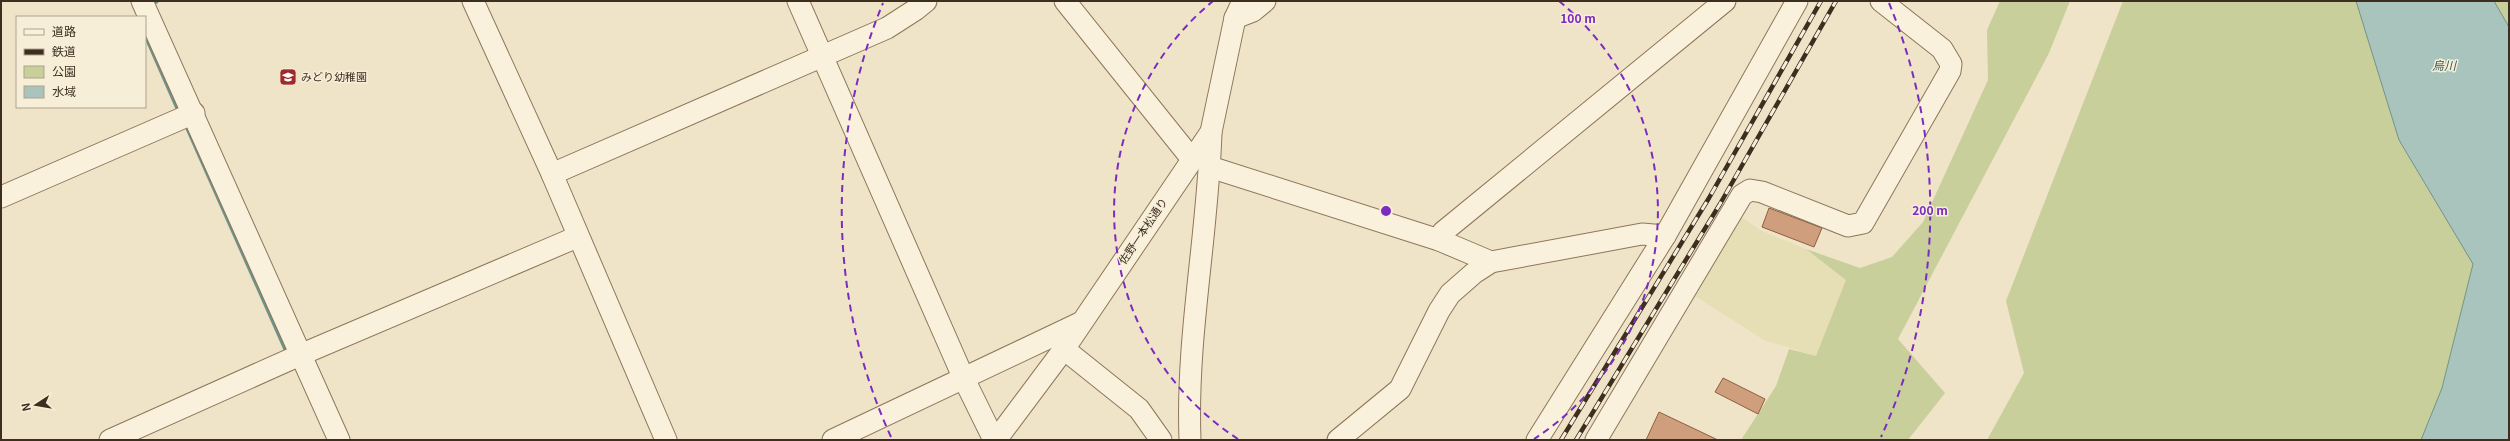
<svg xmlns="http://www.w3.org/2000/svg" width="2510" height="441" font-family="Georgia,'Noto Sans JP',serif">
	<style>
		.farmland { fill: #e6deb5 }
		.green { fill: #c9cf9b }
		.water { fill: #a9c4bc; stroke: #6f938a }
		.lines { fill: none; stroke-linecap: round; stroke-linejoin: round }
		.stream { stroke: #6f938a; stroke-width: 5.5 }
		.building { fill: #cf9f7d; stroke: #8d5f41 }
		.minor-casing { stroke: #8d765c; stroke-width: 23 }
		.minor { stroke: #faf1dc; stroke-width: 21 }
		.rail-casing { stroke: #3d2e20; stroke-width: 4.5 }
		.rail { stroke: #f7eed8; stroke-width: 3; stroke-dasharray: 9; stroke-linecap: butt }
		.ring { fill: none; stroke: #7b2cbf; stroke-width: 2; stroke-dasharray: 7 5 }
		.labels { text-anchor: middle; stroke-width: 3; stroke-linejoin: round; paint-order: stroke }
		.poi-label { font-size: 11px; fill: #3d2e20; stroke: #f7eed8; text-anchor: start }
		.street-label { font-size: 11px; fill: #3d2e20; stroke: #f7eed8 }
		.water-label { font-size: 12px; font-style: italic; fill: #2f5d5a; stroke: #f7eed8 }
		.centre { fill: #7b2cbf; stroke: #f7eed8; stroke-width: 2 }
		.ring-label { font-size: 12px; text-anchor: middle; font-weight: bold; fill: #7b2cbf; stroke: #f7eed8; stroke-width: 3; stroke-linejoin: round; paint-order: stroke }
	</style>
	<rect width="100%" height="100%" fill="#f0e4c8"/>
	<polygon class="farmland" points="1740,216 1760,230 1806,249 1847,280 1816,356 1764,340 1695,296"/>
	<g class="green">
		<polygon points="2000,1 2070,1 2049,53 1898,339 1945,393 1908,440 1741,440 1776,386 1789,349 1816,356 1846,280 1806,249 1860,268 1892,257 1923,222 1988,80 1987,30"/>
		<polygon points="2123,1 2356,1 2399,140 2473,264 2442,388 2421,440 1987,440 2024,373 2006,301"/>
		<polygon points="2494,1 2509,1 2509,27"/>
	</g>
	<polygon class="water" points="2356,1 2494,1 2509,27 2509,440 2421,440 2442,388 2473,264 2399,140"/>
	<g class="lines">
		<g class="stream">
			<polyline points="154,2 156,1"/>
			<polyline points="146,35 178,108"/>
			<polyline points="188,128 286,349"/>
		</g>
	</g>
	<g class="building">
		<polygon points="1769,208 1822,228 1814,247 1762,227"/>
		<polygon points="1723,378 1765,399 1758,414 1715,392"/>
		<polygon points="1659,412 1718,440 1646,440"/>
	</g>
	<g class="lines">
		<g class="minor-casing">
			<g id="minor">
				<polyline points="142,1 339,440"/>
				<polyline points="473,1 552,174 666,440"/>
				<polyline points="798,1 964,379 994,440"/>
				<polyline points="1065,1 1191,158"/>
				<polyline points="1235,18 1253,11 1265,1"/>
				<polyline points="1210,167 1439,240 1491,262"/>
				<polyline points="552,174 887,28 915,10 926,1"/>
				<polyline points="1,197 194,113"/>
				<polyline points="1439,240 1443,232 1725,1"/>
				<polyline points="1064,349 1139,409 1161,440"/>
				<polyline points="110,440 300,355 577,237"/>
				<polyline points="833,440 1082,322"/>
				<polyline points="996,440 1064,349 1211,132 1235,18 1243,1"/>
				<path d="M1190,440C1186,337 1208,235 1211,132"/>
				<polyline points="1338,440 1400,389 1439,311 1450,294 1474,273 1491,262 1642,234 1665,236"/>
				<polyline points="1537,440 1665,236 1797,1"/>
				<polyline points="1596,440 1742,195 1750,190 1762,192 1848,226 1863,223 1950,71 1951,64 1942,49 1881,1"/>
			</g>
		</g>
		<use href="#minor" class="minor"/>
		<g class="rail-casing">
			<g id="rail">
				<polyline points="1561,440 1709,198 1821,1"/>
				<polyline points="1576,440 1720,204 1836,1"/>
			</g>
		</g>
		<use href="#rail" class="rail"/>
	</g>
	<g class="ring">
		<path d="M1238 439A272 272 0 0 1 1213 1M1559 1A272 272 0 0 1 1534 439"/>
		<path d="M891 437A544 544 0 0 1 883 3M1889 3A544 544 0 0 1 1881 437"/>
	</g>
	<defs>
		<g id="school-square" transform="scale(0.9)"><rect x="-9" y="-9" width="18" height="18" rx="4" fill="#9e2a2b" stroke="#f7eed8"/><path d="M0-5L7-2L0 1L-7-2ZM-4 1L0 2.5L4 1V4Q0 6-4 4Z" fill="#fff"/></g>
	</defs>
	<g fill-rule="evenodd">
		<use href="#school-square" x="288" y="77"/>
	</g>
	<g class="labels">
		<g class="poi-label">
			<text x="301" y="81">みどり幼稚園</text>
		</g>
		<g class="street-label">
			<text transform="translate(1143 231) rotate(-56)" y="4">佐野一本松通り</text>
		</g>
		<g class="water-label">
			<text x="2444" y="70">烏川</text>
		</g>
	</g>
	<circle cx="1386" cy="211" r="6" class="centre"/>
	<g class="ring-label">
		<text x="1578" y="23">100 m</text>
		<text x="1930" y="215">200 m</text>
	</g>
	<rect width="2510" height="441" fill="none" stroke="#3d2e20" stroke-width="4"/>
	<rect x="16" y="16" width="130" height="92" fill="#f7eed8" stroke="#ada18e"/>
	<rect x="24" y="29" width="20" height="6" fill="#faf1dc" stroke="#ada18e"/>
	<text x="52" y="36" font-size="12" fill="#3d2e20">道路</text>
	<rect x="24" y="49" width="20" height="6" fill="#3d2e20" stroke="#ada18e"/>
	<text x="52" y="56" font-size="12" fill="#3d2e20">鉄道</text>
	<rect x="24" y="66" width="20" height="12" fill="#c9cf9b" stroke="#ada18e"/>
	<text x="52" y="76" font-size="12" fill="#3d2e20">公園</text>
	<rect x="24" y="86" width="20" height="12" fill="#a9c4bc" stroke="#ada18e"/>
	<text x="52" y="96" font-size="12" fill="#3d2e20">水域</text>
	<g transform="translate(36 405) rotate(258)" stroke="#f7eed8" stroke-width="3" paint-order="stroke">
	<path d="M0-3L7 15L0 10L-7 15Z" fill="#3d2e20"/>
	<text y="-6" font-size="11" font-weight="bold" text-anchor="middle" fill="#3d2e20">N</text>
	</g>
</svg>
